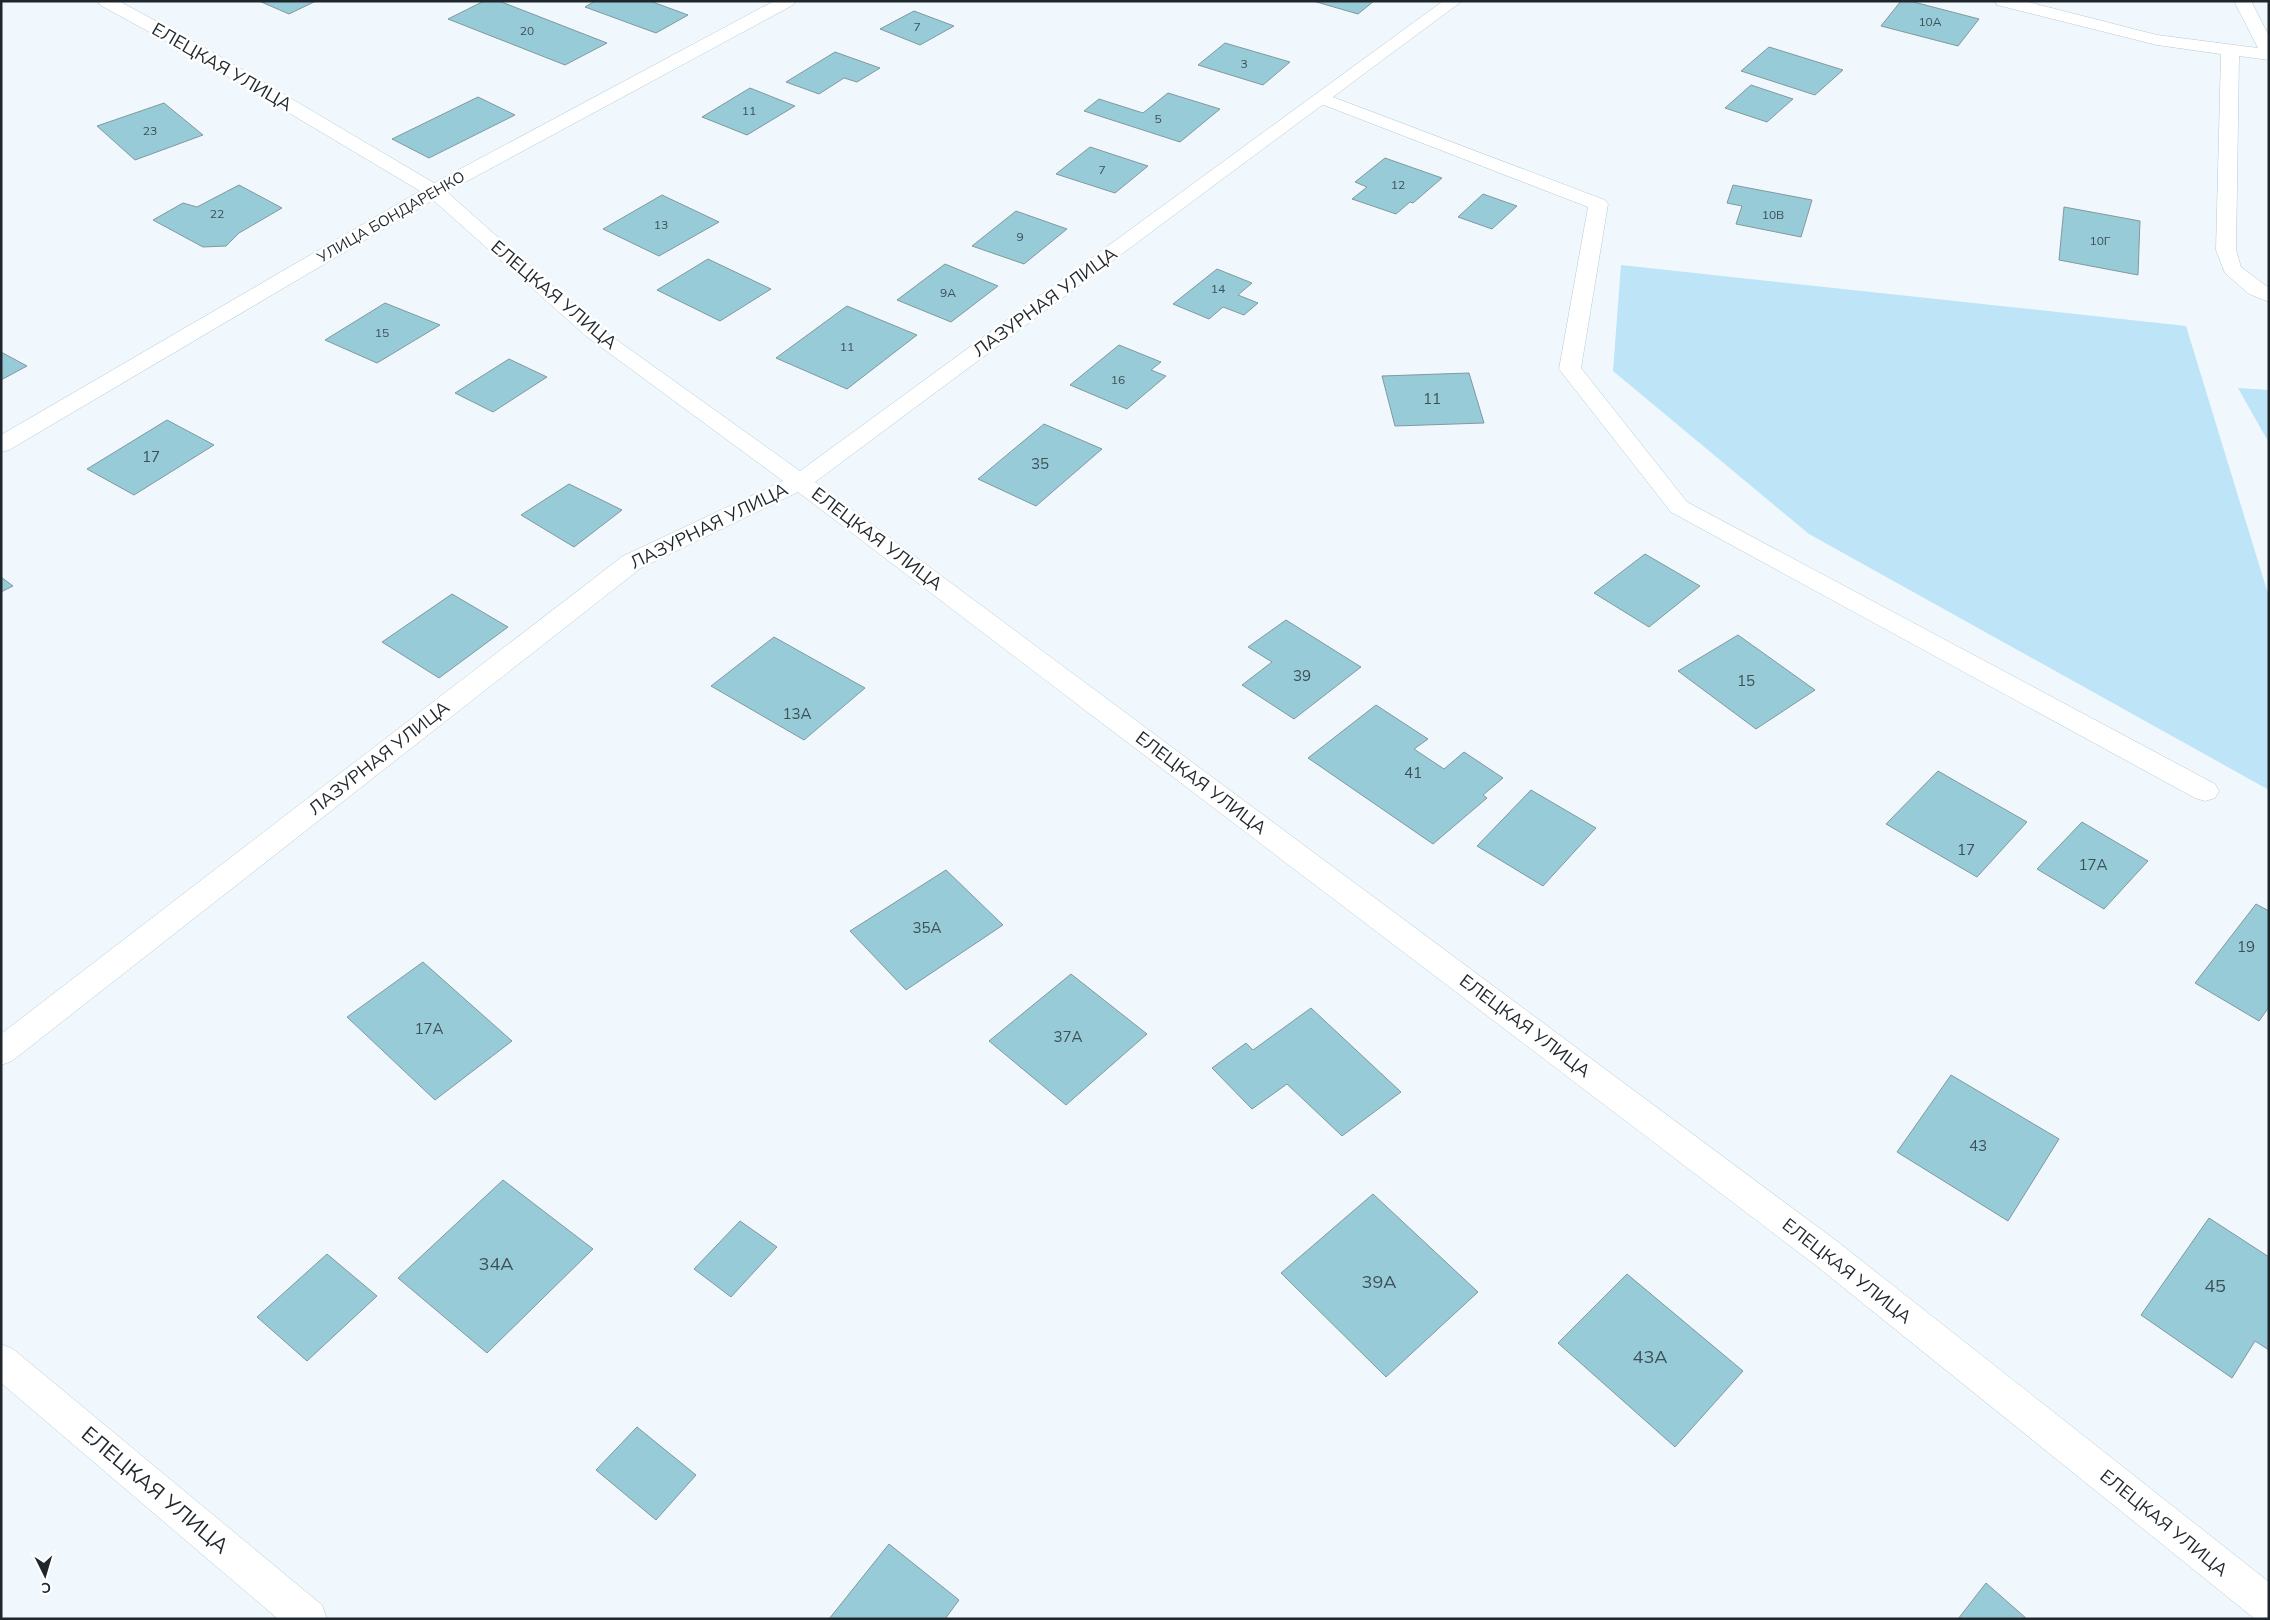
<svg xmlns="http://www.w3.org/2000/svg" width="2270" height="1620" font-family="Mulish,sans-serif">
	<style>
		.green { fill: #bee4f8 }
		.building { fill: #97cbd7; stroke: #81999f }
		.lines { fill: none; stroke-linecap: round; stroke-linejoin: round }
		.service-casing { stroke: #b5cad6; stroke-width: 1 }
		.minor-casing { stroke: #b5cad6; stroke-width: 1 }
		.service { fill: #fff; fill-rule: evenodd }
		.minor { fill: #fff; fill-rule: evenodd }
		.labels { text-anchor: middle; stroke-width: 5; stroke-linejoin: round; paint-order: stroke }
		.far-number-label { font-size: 12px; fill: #3d5057 }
		.far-street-label { font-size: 15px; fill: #1f272c; stroke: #fff }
		.number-label { font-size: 15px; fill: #3d5057 }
		.street-label { font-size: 18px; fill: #1f272c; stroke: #fff }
		.near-number-label { font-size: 18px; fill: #3d5057 }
		.near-street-label { font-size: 21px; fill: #1f272c; stroke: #fff }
	</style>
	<rect width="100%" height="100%" fill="#f0f8fd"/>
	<g class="green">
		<polygon points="1621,265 2186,326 2269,597 2269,790 1809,534 1613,371"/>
		<polygon points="2238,388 2269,390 2269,443"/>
	</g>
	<g class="building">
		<polygon points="259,1 316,1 289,14"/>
		<polygon points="484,1 499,1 607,43 565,65 448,19"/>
		<polygon points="595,1 650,1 688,15 656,33 585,7"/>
		<polygon points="1313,1 1374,1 1358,14"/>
		<polygon points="1901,1 1910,1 1979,19 1958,46 1881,26"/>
		<polygon points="914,11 954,26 920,45 880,29"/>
		<polygon points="1225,43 1290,62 1263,85 1198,65"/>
		<polygon points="1769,47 1843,70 1815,95 1741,71"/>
		<polygon points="835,52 880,68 857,82 844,78 819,94 786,82"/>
		<polygon points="1751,85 1793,99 1767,122 1725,108"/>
		<polygon points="750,88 795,106 747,135 702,117"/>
		<polygon points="1168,93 1220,109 1180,142 1084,111 1099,99 1143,113"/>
		<polygon points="478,97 515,115 429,158 392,139"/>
		<polygon points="164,103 203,135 135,160 97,126"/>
		<polygon points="1090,147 1148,166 1115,193 1056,174"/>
		<polygon points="1385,158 1442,178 1413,203 1410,202 1396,214 1352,199 1367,187 1355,182"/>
		<polygon points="239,185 282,208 239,233 226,246 203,247 153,220 183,203 197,207"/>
		<polygon points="1733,185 1812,200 1801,237 1736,224 1742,206 1727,203"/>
		<polygon points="1483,194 1517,206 1492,229 1458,217"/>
		<polygon points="662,195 719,222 659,256 603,229"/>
		<polygon points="2064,207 2140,221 2138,275 2059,260"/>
		<polygon points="1016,211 1067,229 1024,264 972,246"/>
		<polygon points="708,259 771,289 720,321 657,290"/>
		<polygon points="945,264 998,286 951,322 897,300"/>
		<polygon points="1217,269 1252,283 1238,295 1258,303 1244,315 1223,307 1209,319 1173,304"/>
		<polygon points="385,303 440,325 377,363 325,340"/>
		<polygon points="847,306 917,335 847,389 776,358"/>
		<polygon points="1119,345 1161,362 1151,370 1166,376 1127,409 1070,385"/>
		<polygon points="1,352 27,366 1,380"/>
		<polygon points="509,359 547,377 493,412 455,393"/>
		<polygon points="1469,373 1484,423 1395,426 1382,376"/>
		<polygon points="167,420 214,445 134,495 87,469"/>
		<polygon points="1044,424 1102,449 1036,506 978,479"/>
		<polygon points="569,484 622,510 574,547 521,515"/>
		<polygon points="1645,554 1700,586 1649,627 1594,593"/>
		<polygon points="1,577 13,586 1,592"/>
		<polygon points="452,594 508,627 439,678 382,642"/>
		<polygon points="1286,620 1361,667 1294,719 1242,685 1272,662 1248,647"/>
		<polygon points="1738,635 1815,690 1756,729 1678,671"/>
		<polygon points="774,637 865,688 804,740 711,686"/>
		<polygon points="1376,705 1428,739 1414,749 1444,769 1464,752 1503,778 1483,795 1487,798 1433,844 1308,758"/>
		<polygon points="1938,771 2027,822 1977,877 1886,824"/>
		<polygon points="1531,790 1596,828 1543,886 1477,846"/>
		<polygon points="2082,822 2148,861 2104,909 2037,869"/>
		<polygon points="946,870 1003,925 906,990 850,931"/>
		<polygon points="2256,904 2269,911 2269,1007 2259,1021 2195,983"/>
		<polygon points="423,962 512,1041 435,1100 347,1017"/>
		<polygon points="1071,974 1147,1034 1066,1105 989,1041"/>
		<polygon points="1311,1008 1401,1092 1342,1136 1287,1084 1252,1109 1212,1068 1246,1043 1253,1050"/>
		<polygon points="1951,1075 2059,1139 2008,1221 1897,1152"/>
		<polygon points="503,1180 593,1249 487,1353 398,1278"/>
		<polygon points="1373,1194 1478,1292 1386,1377 1281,1273"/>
		<polygon points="2209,1218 2269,1257 2269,1350 2255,1341 2232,1378 2141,1315"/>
		<polygon points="740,1221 777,1247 731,1297 694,1269"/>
		<polygon points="327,1254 377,1296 307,1361 257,1317"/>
		<polygon points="1627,1274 1743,1371 1675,1447 1558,1343"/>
		<polygon points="637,1427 696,1475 656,1520 596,1470"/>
		<polygon points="889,1544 959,1600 945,1619 829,1619"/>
		<polygon points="1986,1583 2027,1619 1958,1619"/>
	</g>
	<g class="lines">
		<g class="service-casing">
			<polygon id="service" points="1322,93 1605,200 1608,204 1581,368 1687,502 2215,784 2219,791 2215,798 2205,801 2195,798 1671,512 1559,369 1588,207 1316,102 1313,98 1316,94"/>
		</g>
		<g class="minor-casing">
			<g id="minor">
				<polygon points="98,1 119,1 209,50 434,183 774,1 795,1 793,5 447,192 600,328 800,471 1443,1 1462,1 815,482 1838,1242 2269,1582 2269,1619 2255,1619 1814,1264 798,492 641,568 12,1061 1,1065 1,1034 623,556 783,481 586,336 433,200 9,450 1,452 1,435 420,191 197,58 100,5"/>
				<polygon points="1995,1 2024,1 2157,35 2258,48 2234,1 2251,1 2269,36 2269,60 2239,56 2236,250 2241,267 2269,288 2269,302 2249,294 2225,273 2216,250 2221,54 2157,45 1997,5"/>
				<polygon points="1,1344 13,1349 322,1605 327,1619 278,1619 1,1383"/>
			</g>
		</g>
		<use href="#service" class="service"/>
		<use href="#minor" class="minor"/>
	</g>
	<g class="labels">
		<g class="far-number-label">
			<text x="1930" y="26">10А</text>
			<text x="917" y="31">7</text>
			<text x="527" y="35">20</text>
			<text x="1244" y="68">3</text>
			<text x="749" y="115">11</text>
			<text x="1158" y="123">5</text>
			<text x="150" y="135">23</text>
			<text x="1102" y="174">7</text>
			<text x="1398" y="189">12</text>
			<text x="217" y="218">22</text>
			<text x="1773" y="219">10В</text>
			<text x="661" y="229">13</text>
			<text x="1020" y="241">9</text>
			<text x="2100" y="245">10Г</text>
			<text x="1218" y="293">14</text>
			<text x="948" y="297">9А</text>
			<text x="382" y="337">15</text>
			<text x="847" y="351">11</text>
			<text x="1118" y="384">16</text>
		</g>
		<g class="far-street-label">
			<text transform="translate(391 217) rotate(-30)" y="5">УЛИЦА БОНДАРЕНКО</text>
		</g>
		<g class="number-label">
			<text x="1432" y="404">11</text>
			<text x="151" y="462">17</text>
			<text x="1040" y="469">35</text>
			<text x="1302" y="681">39</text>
			<text x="1746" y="686">15</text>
			<text x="797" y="719">13А</text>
			<text x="1413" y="778">41</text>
			<text x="1966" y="855">17</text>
			<text x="2093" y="870">17А</text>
			<text x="927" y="933">35А</text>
			<text x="2246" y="952">19</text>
			<text x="429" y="1034">17А</text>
			<text x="1068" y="1042">37А</text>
			<text x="1978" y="1151">43</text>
		</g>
		<g class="street-label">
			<text transform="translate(222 67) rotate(30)" y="6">ЕЛЕЦКАЯ УЛИЦА</text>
			<text transform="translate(554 295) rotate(40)" y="6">ЕЛЕЦКАЯ УЛИЦА</text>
			<text transform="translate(1045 302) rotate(-36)" y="6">ЛАЗУРНАЯ УЛИЦА</text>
			<text transform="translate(709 526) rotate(-26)" y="6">ЛАЗУРНАЯ УЛИЦА</text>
			<text transform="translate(877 539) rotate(37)" y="6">ЕЛЕЦКАЯ УЛИЦА</text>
			<text transform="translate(379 758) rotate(-38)" y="6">ЛАЗУРНАЯ УЛИЦА</text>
			<text transform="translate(1201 783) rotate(37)" y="6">ЕЛЕЦКАЯ УЛИЦА</text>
			<text transform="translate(1525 1026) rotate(37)" y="6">ЕЛЕЦКАЯ УЛИЦА</text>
			<text transform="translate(1847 1271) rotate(38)" y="6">ЕЛЕЦКАЯ УЛИЦА</text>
			<text transform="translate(2164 1523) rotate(39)" y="6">ЕЛЕЦКАЯ УЛИЦА</text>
		</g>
		<g class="near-number-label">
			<text x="496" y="1270">34А</text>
			<text x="1379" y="1288">39А</text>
			<text x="2215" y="1292">45</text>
			<text x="1650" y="1363">43А</text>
		</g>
		<g class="near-street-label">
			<text transform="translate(155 1490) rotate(40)" y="7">ЕЛЕЦКАЯ УЛИЦА</text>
		</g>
	</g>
	<rect width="2270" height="1620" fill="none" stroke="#1f272c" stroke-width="5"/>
	<g transform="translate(45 1575) rotate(175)" stroke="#ffffff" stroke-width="4" paint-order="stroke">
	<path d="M0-4L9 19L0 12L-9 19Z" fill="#1f272c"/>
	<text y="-8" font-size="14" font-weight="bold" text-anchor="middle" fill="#1f272c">С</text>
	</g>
</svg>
